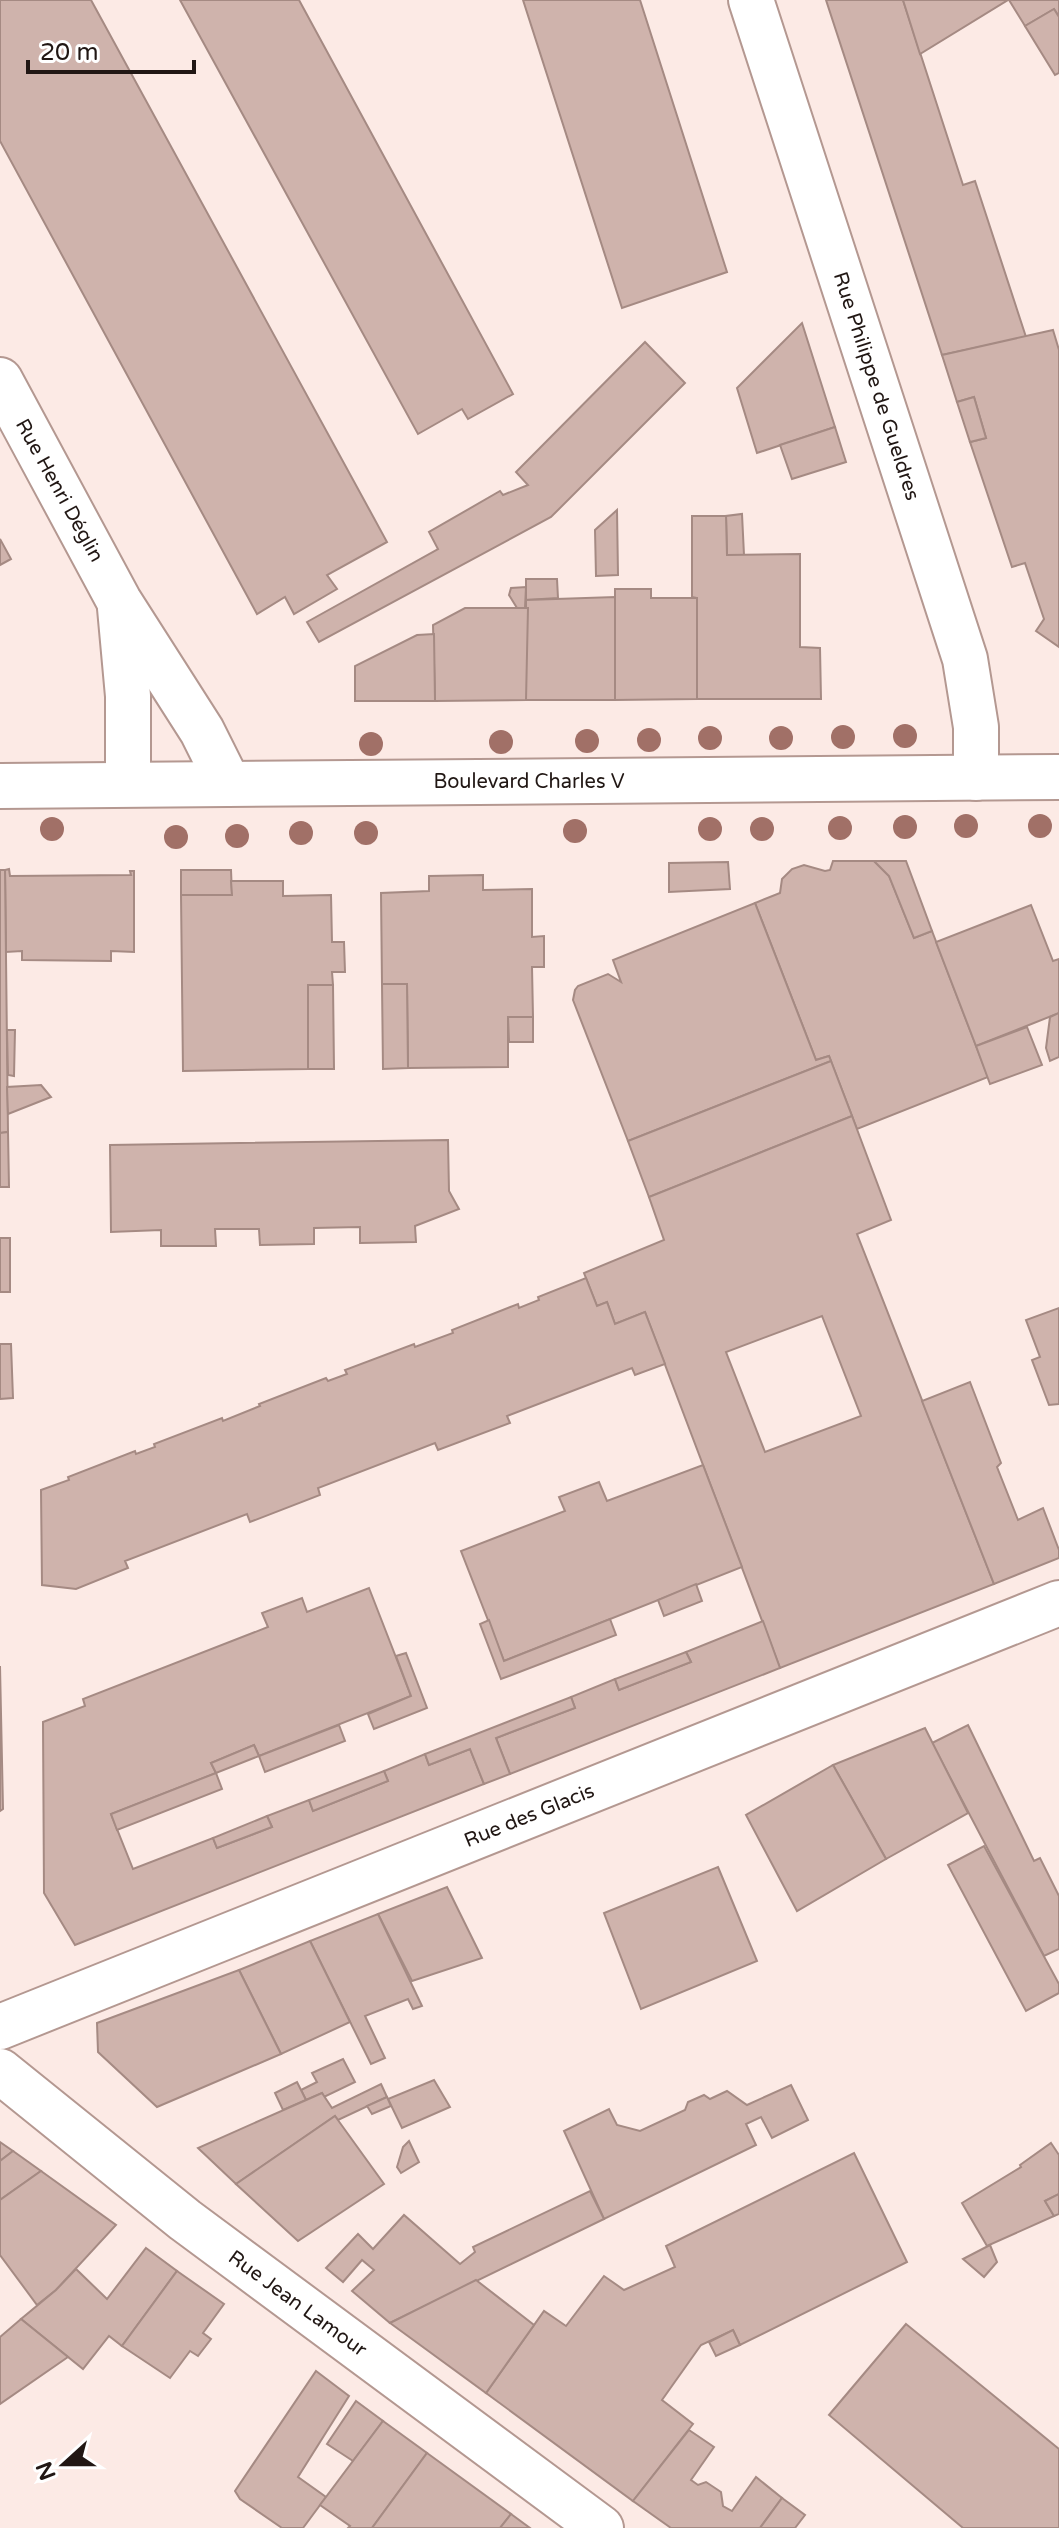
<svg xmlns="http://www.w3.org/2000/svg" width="1059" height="2528" font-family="'Varela Round',sans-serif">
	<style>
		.building { fill: #cfb3ac; stroke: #a58a83; stroke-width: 2; fill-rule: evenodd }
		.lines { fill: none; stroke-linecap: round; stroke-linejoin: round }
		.minor-casing { stroke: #b49891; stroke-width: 48 }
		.tertiary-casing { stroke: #b49891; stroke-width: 48 }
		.secondary-casing { stroke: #b49891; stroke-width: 48 }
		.minor { stroke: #fff; stroke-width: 44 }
		.tertiary { stroke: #fff; stroke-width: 44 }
		.secondary { stroke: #fff; stroke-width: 44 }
		.tree { fill: #a17067 }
		.labels { text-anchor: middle; stroke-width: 6; stroke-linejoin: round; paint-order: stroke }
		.street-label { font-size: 20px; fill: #211714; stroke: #fff }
	</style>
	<rect width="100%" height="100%" fill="#fceae5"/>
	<g class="building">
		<polygon points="0,0 91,0 387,542 327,575 337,589 294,614 285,597 257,614 0,141"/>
		<polygon points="180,0 299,0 513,394 468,419 462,409 418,434"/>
		<polygon points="523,0 640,0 727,272 622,308"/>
		<polygon points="826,0 903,0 963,185 975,181 1026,337 942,355"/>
		<polygon points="903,0 1008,0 920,54"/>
		<polygon points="1009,0 1059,0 1059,17 1054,9 1025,26"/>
		<polygon points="1054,9 1059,17 1059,73 1055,75 1025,26"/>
		<polygon points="802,323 835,427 757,453 737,388"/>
		<polygon points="1053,330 1059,350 1059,647 1036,631 1044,619 1025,563 1012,567 970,442 986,438 974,397 957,402 942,355"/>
		<polygon points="645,342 685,383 551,517 319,642 307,622 438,549 429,532 500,491 503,495 528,485 516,472"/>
		<polygon points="974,397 986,438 970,442 957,402"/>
		<polygon points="835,427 846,462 792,479 780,445"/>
		<polygon points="617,510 618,575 596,576 595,530"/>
		<polygon points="742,514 744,555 727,555 726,516"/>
		<polygon points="692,516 726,516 727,555 800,554 800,647 820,648 821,699 697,699 697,598 692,597"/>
		<polygon points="0,539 11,559 0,565"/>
		<polygon points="526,579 557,579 558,598 526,600"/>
		<polygon points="526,587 525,608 517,608 509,595 511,588"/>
		<polygon points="615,589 651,589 651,598 697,598 697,699 615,700"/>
		<polygon points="615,597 615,700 526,700 526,600"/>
		<polygon points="465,608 528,608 526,700 435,701 433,625"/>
		<polygon points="434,634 435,701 355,701 355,666 417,635"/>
		<polygon points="833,861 874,861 889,876 914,938 932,931 988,1077 857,1129 829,1056 816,1060 755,903 780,893 782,879 792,869 804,865 825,871 830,870"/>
		<polygon points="874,861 906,861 932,931 914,938 889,876"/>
		<polygon points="728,862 730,889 669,892 669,863"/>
		<polygon points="9,869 10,876 131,875 130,871 134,871 134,952 111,951 111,961 22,960 22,951 6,952 5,870"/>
		<polygon points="0,870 5,870 8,1132 0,1133"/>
		<polygon points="181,870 231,870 232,895 181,895"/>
		<polygon points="483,875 483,890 532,889 532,937 544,936 544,967 532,967 533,1017 508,1017 508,1067 408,1068 407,984 382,984 381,893 429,891 429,876"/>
		<polygon points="231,881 283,881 283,896 331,895 332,942 344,942 345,972 332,972 333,985 308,985 308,1069 183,1071 181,895 232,895"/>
		<polygon points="755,903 816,1060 829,1056 831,1061 628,1141 573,1000 575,990 578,986 608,974 621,982 613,960"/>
		<polygon points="1031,905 1053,961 1059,959 1059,1013 976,1046 936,942"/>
		<polygon points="382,984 407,984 408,1068 383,1069"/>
		<polygon points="308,985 333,985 334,1069 308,1069"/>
		<polygon points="1059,1013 1059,1057 1050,1061 1046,1048 1050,1017"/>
		<polygon points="508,1017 533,1017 533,1042 509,1042"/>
		<polygon points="1027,1027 1042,1065 990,1084 976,1046"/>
		<polygon points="7,1030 15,1030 14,1076 8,1075"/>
		<polygon points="831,1061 852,1116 649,1197 628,1141"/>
		<polygon points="41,1085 51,1097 8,1114 7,1087"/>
		<path d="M852,1116L891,1220L857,1234L994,1584L780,1668L645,1312L615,1324L607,1302L597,1306L584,1273L664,1240L649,1197ZM822,1316L861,1416L765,1452L726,1352Z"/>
		<polygon points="8,1132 9,1187 0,1187 0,1133"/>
		<polygon points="448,1140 449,1191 459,1209 415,1226 416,1242 360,1243 360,1227 314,1228 314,1244 260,1245 259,1229 215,1229 216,1246 161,1246 161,1230 111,1232 110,1145"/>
		<rect x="0" y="1238" width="10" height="54"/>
		<polygon points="586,1278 597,1306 607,1302 615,1324 645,1312 665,1364 635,1375 632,1368 507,1416 510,1423 438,1450 435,1443 318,1488 320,1495 250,1522 247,1514 125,1561 128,1568 76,1589 42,1585 41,1490 69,1480 68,1477 135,1451 136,1454 155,1447 154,1444 222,1418 223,1421 260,1406 259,1404 326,1378 328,1381 347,1374 345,1370 414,1344 415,1347 453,1333 452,1330 518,1304 519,1308 539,1300 538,1297"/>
		<polygon points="1059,1308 1059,1404 1049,1405 1032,1360 1040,1357 1026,1320"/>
		<polygon points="0,1344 11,1344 13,1398 0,1399"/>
		<polygon points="970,1382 1001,1463 997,1467 1018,1520 1043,1508 1059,1550 1059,1558 994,1584 922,1401"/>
		<polygon points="703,1465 742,1567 504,1661 461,1551 565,1511 559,1497 599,1482 607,1501"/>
		<polygon points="696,1584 702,1601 664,1616 658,1600"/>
		<polygon points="369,1588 411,1696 259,1756 254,1745 211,1763 216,1773 111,1814 133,1869 213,1838 217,1848 272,1827 267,1816 309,1800 313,1811 388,1781 384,1771 425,1754 429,1765 470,1749 484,1784 75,1945 44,1893 43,1722 85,1706 83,1699 268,1627 262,1613 302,1598 307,1612"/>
		<polygon points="610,1619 616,1635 501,1679 480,1624 489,1620 504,1661"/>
		<polygon points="763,1621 780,1668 510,1774 496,1738 575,1708 571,1697 615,1679 619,1690 691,1662 686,1652"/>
		<polygon points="686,1652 691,1662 619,1690 615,1679"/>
		<polygon points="406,1653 427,1708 374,1729 368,1714 411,1696 396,1656"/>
		<polygon points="0,1666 3,1809 0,1811"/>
		<polygon points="571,1697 575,1708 496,1738 510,1774 484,1784 470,1749 429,1765 425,1754"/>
		<polygon points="339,1725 345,1741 265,1772 259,1756"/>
		<polygon points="968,1725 1034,1861 1040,1858 1059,1896 1059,1949 1044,1956 932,1743"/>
		<polygon points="925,1728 968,1813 886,1859 833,1765"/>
		<polygon points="254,1745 259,1756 216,1773 211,1763"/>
		<polygon points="833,1765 886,1859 797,1911 746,1815"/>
		<polygon points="384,1771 388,1781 313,1811 309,1800"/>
		<polygon points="216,1773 222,1789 117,1830 111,1814"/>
		<polygon points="267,1816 272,1827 217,1848 213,1838"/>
		<polygon points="984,1846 1059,1984 1059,1993 1026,2011 948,1865"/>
		<polygon points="718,1867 757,1961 641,2009 604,1913"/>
		<polygon points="447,1887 482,1958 412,1981 378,1914"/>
		<polygon points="378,1914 422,2006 413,2009 408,1999 365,2016 385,2058 371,2064 310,1941"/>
		<polygon points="310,1941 350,2022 281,2054 239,1970"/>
		<polygon points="239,1970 281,2054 157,2107 98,2052 97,2023"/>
		<polygon points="343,2059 355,2082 324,2097 322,2093 306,2100 301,2090 317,2082 312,2073"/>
		<polygon points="434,2080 450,2107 402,2128 388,2099"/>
		<polygon points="297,2082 306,2100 283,2110 275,2093"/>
		<polygon points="381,2084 387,2097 338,2120 335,2116 236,2184 198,2148 322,2093 332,2108"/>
		<polygon points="791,2085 808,2120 772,2138 761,2117 746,2124 756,2145 604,2219 564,2131 609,2109 617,2125 640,2131 685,2110 688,2102 704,2095 710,2099 727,2091 747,2105"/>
		<polygon points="387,2097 391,2106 372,2114 367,2106"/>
		<polygon points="335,2116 384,2184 298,2241 236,2184"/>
		<polygon points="409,2141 419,2162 401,2173 397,2167 403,2147"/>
		<polygon points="0,2142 13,2151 0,2161"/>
		<polygon points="1051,2143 1059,2155 1059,2194 1045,2201 1054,2216 987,2246 962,2203 1021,2167 1020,2165"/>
		<polygon points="13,2151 41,2171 0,2200 0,2161"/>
		<polygon points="854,2153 907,2262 740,2345 733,2330 701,2345 662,2400 693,2424 633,2501 486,2393 544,2311 566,2326 604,2276 624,2290 675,2267 666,2246"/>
		<polygon points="41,2171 116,2225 56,2290 37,2305 0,2255 0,2200"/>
		<polygon points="590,2191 604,2219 390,2323 352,2291 374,2270 362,2260 343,2282 326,2268 358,2234 373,2249 404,2215 460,2264 475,2252 473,2247"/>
		<polygon points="1059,2194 1059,2214 1054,2216 1045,2201"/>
		<polygon points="990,2245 997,2262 984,2277 963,2259"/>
		<polygon points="146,2248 177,2271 122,2346 109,2336 83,2369 21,2319 56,2290 76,2269 107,2299"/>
		<polygon points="177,2271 224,2304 203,2333 211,2339 198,2356 190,2351 170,2378 122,2346"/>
		<polygon points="476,2280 534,2325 486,2393 390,2323"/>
		<polygon points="21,2319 68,2357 0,2404 0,2337"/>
		<polygon points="906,2324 1059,2449 1059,2528 963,2528 829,2415"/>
		<polygon points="733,2330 740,2345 716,2356 709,2342"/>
		<polygon points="316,2371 349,2396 298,2477 326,2497 303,2528 282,2528 240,2499 235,2491"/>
		<polygon points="356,2401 383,2421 353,2461 327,2444"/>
		<polygon points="383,2421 427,2453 372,2528 348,2528 350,2526 320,2505"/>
		<polygon points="689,2430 714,2447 691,2480 698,2485 706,2482 721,2492 723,2506 732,2511 756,2477 782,2498 760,2528 671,2528 633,2501"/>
		<polygon points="427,2453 511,2514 500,2528 372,2528"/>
		<polygon points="782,2498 805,2515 795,2528 760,2528"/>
		<polygon points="511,2514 530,2528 500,2528"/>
	</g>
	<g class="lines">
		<g class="minor-casing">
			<g id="minor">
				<polyline points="751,0 965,659 976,727 976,778"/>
				<polyline points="0,380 119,601 202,731 228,783"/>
				<polyline points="120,608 128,696 128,784"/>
				<polyline points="0,2027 1059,1603"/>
			</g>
		</g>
		<g class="tertiary-casing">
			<polyline id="tertiary" points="0,786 1059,777"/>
		</g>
		<g class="secondary-casing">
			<polyline id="secondary" points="0,2071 185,2220 601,2528"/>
		</g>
		<use href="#minor" class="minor"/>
		<use href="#tertiary" class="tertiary"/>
		<use href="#secondary" class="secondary"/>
	</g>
	<g class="tree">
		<circle cx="905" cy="736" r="12"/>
		<circle cx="843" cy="737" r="12"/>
		<circle cx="710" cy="738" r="12"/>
		<circle cx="781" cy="738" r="12"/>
		<circle cx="649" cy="740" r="12"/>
		<circle cx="587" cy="741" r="12"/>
		<circle cx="501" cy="742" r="12"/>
		<circle cx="371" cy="744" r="12"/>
		<circle cx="966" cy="826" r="12"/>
		<circle cx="1040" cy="826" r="12"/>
		<circle cx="905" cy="827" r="12"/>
		<circle cx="840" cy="828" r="12"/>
		<circle cx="52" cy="829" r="12"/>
		<circle cx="710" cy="829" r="12"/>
		<circle cx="762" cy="829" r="12"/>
		<circle cx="575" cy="831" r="12"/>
		<circle cx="301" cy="833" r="12"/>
		<circle cx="366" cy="833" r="12"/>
		<circle cx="237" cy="836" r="12"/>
		<circle cx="176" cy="837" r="12"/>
	</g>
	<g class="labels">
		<g class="street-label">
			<text transform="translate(877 386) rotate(72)" y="7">Rue Philippe de Gueldres</text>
			<text transform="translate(60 490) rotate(61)" y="7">Rue Henri Déglin</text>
			<text x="529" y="788">Boulevard Charles V</text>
			<text transform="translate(529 1815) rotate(-22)" y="7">Rue des Glacis</text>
			<text transform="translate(298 2303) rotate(36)" y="7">Rue Jean Lamour</text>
		</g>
	</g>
	<g transform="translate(64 2464) rotate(249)" stroke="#ffffff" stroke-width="6" paint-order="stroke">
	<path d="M0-6L14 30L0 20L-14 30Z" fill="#211714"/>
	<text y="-12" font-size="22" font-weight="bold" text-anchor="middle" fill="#211714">N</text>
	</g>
	<path d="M28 60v12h166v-12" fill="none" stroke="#211714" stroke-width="4"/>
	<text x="40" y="60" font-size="24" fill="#211714" stroke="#ffffff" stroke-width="6" paint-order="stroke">20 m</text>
</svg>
